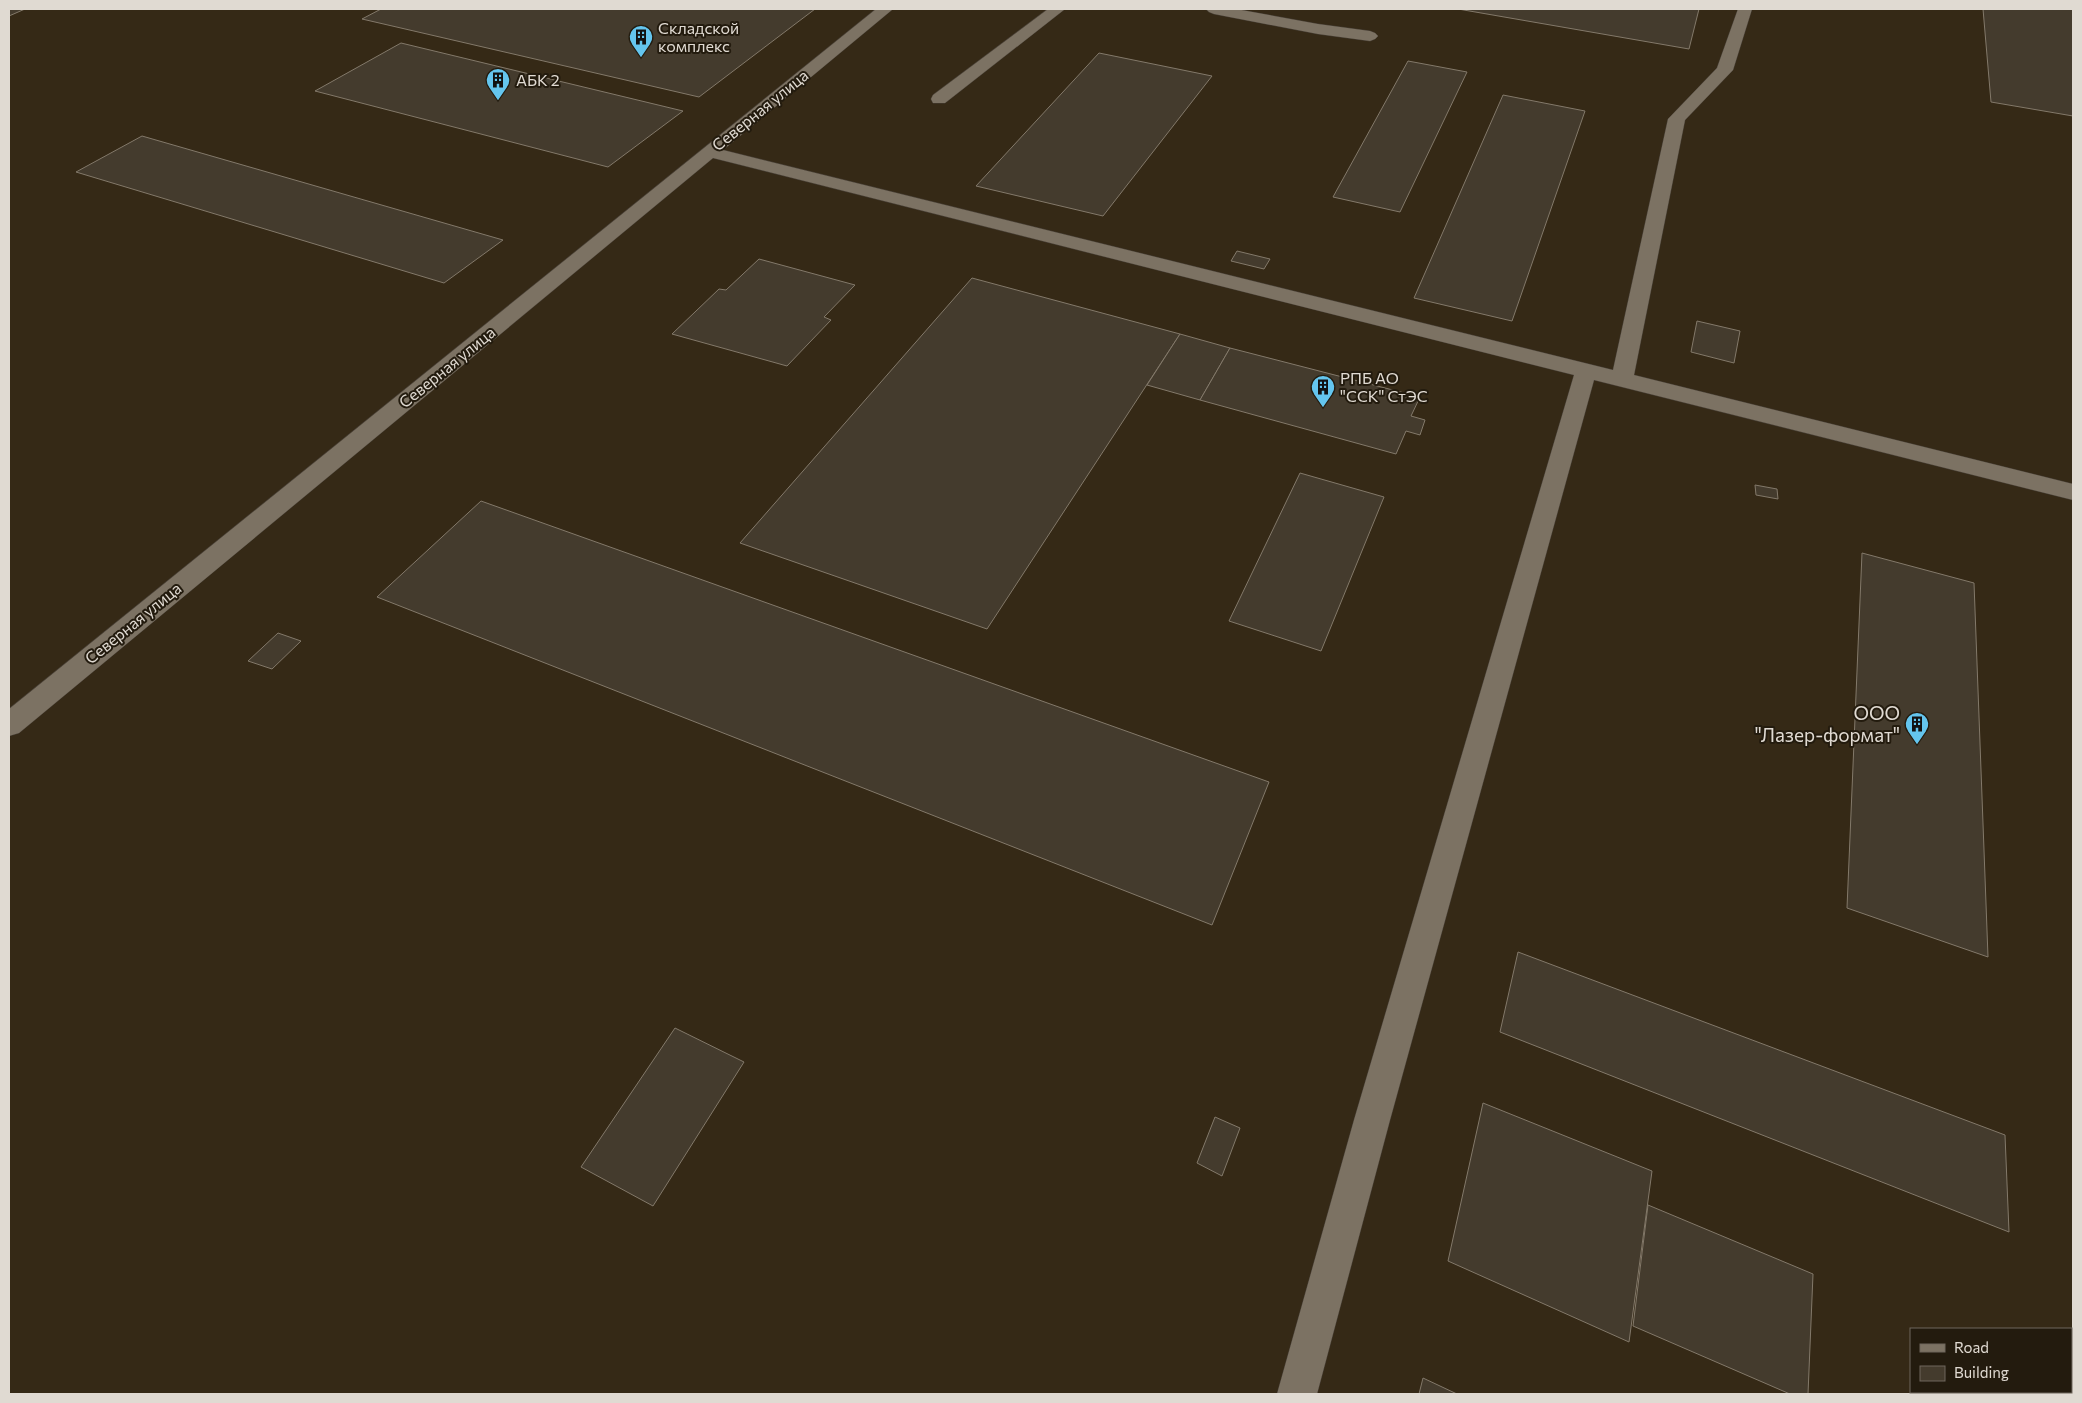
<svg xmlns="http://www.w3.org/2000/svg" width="2082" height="1403" font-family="Commissioner,sans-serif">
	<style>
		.built { fill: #352916; fill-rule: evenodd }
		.building { fill: #443b2d; stroke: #83796a }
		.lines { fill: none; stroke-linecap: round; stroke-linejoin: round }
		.minor-casing { stroke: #463e35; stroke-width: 1 }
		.minor { fill: #7c7263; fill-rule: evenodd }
		.labels { text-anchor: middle; stroke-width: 4; stroke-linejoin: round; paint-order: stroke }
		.far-poi-label { font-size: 16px; fill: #e0dad2; stroke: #231b0e; text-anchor: start }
		.far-street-label { font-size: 16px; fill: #e0dad2; stroke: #231b0e }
		.poi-label { font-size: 19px; fill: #e0dad2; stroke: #231b0e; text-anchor: end }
	</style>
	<rect width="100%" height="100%" fill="#2d2418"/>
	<path class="built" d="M9,9H2073V1394H9ZM1911,1329H2071V1392H1911Z"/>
	<g class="building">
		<polygon points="9,9 25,9 9,16"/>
		<polygon points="381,9 815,9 699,97 362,19"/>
		<polygon points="1458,9 1699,9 1689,49"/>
		<polygon points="1983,9 2073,9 2073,116 1991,102"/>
		<polygon points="401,43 683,111 608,167 315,91"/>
		<polygon points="1099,53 1212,76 1103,216 976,186"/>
		<polygon points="1408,61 1467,72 1400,212 1333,197"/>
		<polygon points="1503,95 1585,111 1512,321 1414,298"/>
		<polygon points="142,136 503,240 444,283 76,172"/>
		<polygon points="1237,251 1270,259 1264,269 1231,261"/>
		<polygon points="759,259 855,285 824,317 831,320 787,366 672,334 719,289 726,290"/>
		<polygon points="972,278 1180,334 987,629 740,543"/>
		<polygon points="1697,321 1740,331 1734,363 1691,352"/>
		<polygon points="1180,334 1230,348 1200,400 1147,385"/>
		<polygon points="1230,348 1420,397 1411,416 1425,420 1420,435 1406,431 1396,454 1200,400"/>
		<polygon points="1300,473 1384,497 1321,651 1229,621"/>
		<polygon points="1755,485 1777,489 1778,499 1756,495"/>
		<polygon points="481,501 1269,782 1212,925 377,597"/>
		<polygon points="1862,553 1974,583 1988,957 1847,908"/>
		<polygon points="278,633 301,641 272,669 248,661"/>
		<polygon points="1518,952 2005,1135 2009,1232 1500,1032"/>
		<polygon points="675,1028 744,1062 653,1206 581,1167"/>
		<polygon points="1483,1103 1652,1171 1629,1342 1448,1261"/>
		<polygon points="1215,1117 1240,1128 1222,1176 1197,1163"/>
		<polygon points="1648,1205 1813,1274 1808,1394 1790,1394 1633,1326"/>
		<polygon points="1423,1378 1457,1394 1419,1394"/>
	</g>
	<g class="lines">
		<g class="minor-casing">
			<g id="minor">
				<polygon points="876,9 893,9 723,150 1613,370 1668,119 1717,68 1738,9 1752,9 1733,70 1685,120 1634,375 2073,484 2073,500 1594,380 1390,1120 1317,1394 1277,1394 1354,1120 1574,375 713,158 19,733 9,736 9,709"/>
				<polygon points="1048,9 1065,9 945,103 933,103 931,99 933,95"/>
				<polygon points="1206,9 1236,9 1318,24 1370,31 1375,33 1378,36 1375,39 1370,41 1318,34 1214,14 1209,12"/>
			</g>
		</g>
		<use href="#minor" class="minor"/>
	</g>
	<defs>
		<g id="building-pin" transform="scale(1.25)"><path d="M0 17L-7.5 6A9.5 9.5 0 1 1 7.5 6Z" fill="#64c5ee" stroke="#231b0e"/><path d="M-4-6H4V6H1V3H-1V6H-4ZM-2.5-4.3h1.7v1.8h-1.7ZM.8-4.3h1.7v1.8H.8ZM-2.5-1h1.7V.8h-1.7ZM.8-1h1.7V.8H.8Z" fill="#111"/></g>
	</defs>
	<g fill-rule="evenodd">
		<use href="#building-pin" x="641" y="37"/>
		<use href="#building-pin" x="498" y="80"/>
		<use href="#building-pin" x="1323" y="387"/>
		<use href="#building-pin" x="1917" y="724"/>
	</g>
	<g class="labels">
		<g class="far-poi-label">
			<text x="658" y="34">Складской<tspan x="658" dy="18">комплекс</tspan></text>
			<text x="516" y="86">АБК 2</text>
			<text x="1340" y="384">РПБ АО<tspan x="1340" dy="18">"ССК" СтЭС</tspan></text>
		</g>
		<g class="far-street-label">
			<text transform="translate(760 110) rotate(-39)" y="6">Северная улица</text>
			<text transform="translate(447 367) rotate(-39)" y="6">Северная улица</text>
			<text transform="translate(133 623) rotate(-39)" y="6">Северная улица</text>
		</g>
		<g class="poi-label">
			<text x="1900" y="720">ООО<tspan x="1900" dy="22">"Лазер-формат"</tspan></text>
		</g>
	</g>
	<rect width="2082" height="1403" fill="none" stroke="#e0dad2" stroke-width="20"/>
	<rect x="1910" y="1328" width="162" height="65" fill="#231b0e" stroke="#6f675c"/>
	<rect x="1920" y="1344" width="25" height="8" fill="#7c7263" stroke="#6f675c"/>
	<text x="1954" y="1353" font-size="15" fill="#e0dad2">Road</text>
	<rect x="1920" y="1366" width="25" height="15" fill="#443b2d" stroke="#6f675c"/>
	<text x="1954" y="1378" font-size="15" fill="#e0dad2">Building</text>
</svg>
